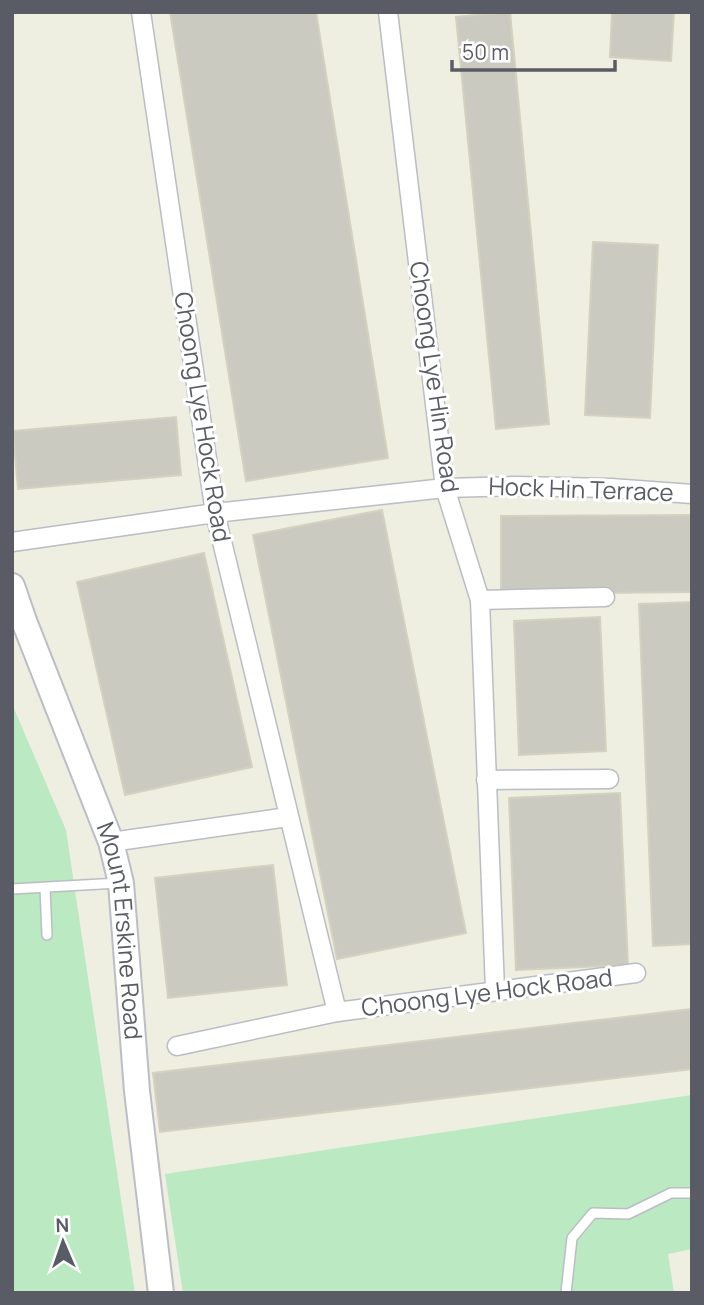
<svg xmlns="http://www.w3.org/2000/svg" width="704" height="1305" font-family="Manrope,sans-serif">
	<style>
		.green { fill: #bae9c2 }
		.building { fill: #cbcac0; stroke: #d4d1bf; stroke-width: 2 }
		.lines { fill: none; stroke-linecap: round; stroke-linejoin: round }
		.lane-casing { stroke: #bbbdc4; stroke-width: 12 }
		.street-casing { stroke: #bbbdc4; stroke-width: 21 }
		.secondary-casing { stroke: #bcbec6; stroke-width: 28 }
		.lane { stroke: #fff; stroke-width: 9 }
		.street { stroke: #fff; stroke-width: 18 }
		.secondary { stroke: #fff; stroke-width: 24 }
		.labels { text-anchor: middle; stroke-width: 6; stroke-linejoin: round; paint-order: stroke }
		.street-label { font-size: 24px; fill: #595c64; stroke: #fff }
	</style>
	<rect width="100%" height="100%" fill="#eeeee1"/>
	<g class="green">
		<polygon points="12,704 66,830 135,1293 12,1293"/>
		<polygon points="692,1095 692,1249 668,1254 674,1293 183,1293 165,1174"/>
	</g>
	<g class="building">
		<polygon points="170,12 316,12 388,458 246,481"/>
		<polygon points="510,12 549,424 496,429 456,17"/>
		<polygon points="612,12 674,12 671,61 610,57"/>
		<polygon points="593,242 658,245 650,418 585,415"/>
		<polygon points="176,417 181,475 18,489 13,431"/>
		<polygon points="382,510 466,933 337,959 253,535"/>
		<polygon points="692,515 692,592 501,594 501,516"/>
		<polygon points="204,553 252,767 125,795 77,582"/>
		<polygon points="692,602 692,944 653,946 639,604"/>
		<polygon points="600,617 606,751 519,755 514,621"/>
		<polygon points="620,793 628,965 516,970 509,798"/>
		<polygon points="273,865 287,985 168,998 155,878"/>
		<polygon points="692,1009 692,1069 160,1132 153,1073"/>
	</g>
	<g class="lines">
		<g class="lane-casing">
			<g id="lane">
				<polyline points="45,888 47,935"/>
				<polyline points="12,889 119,883"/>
				<polyline points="566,1293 572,1238 593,1213 628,1214 671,1193 692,1193"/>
			</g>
		</g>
		<g class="street-casing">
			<g id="street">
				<polyline points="141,12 215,513 337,1012"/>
				<polyline points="388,12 445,488 480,600 495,990"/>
				<polyline points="12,542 215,513 445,488 515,486 611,488 692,494"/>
				<polyline points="480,600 605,597"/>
				<polyline points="486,780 609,779"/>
				<polyline points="111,842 288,817"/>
				<polyline points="177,1046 337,1012 636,973"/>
			</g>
		</g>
		<g class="secondary-casing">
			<g id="secondary">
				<path id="s1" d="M12,586L24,621L111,842L121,883L137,1091L161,1293"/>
			</g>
		</g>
		<use href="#lane" class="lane"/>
		<use href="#street" class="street"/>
		<use href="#secondary" class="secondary"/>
	</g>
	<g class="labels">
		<g class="street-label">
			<text transform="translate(434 377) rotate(82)" y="8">Choong Lye Hin Road</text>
			<text transform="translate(202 417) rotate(81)" y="8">Choong Lye Hock Road</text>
			<text transform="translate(581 490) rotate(2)" y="8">Hock Hin Terrace</text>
			<text dy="8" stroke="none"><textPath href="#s1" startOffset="364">Mount Erskine Road</textPath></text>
			<text transform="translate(487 993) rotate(-7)" y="8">Choong Lye Hock Road</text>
		</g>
	</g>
	<rect width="704" height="1305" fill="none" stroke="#595c64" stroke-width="28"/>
	<g transform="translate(63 1242) rotate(358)" stroke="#ffffff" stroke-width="5" paint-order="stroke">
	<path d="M0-5L12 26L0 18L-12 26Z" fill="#595c64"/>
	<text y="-10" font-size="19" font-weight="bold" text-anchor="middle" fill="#595c64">N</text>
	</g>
	<path d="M452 60v10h163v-10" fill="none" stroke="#595c64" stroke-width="3.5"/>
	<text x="462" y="60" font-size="21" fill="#595c64" stroke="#ffffff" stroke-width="5" paint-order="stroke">50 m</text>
</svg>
